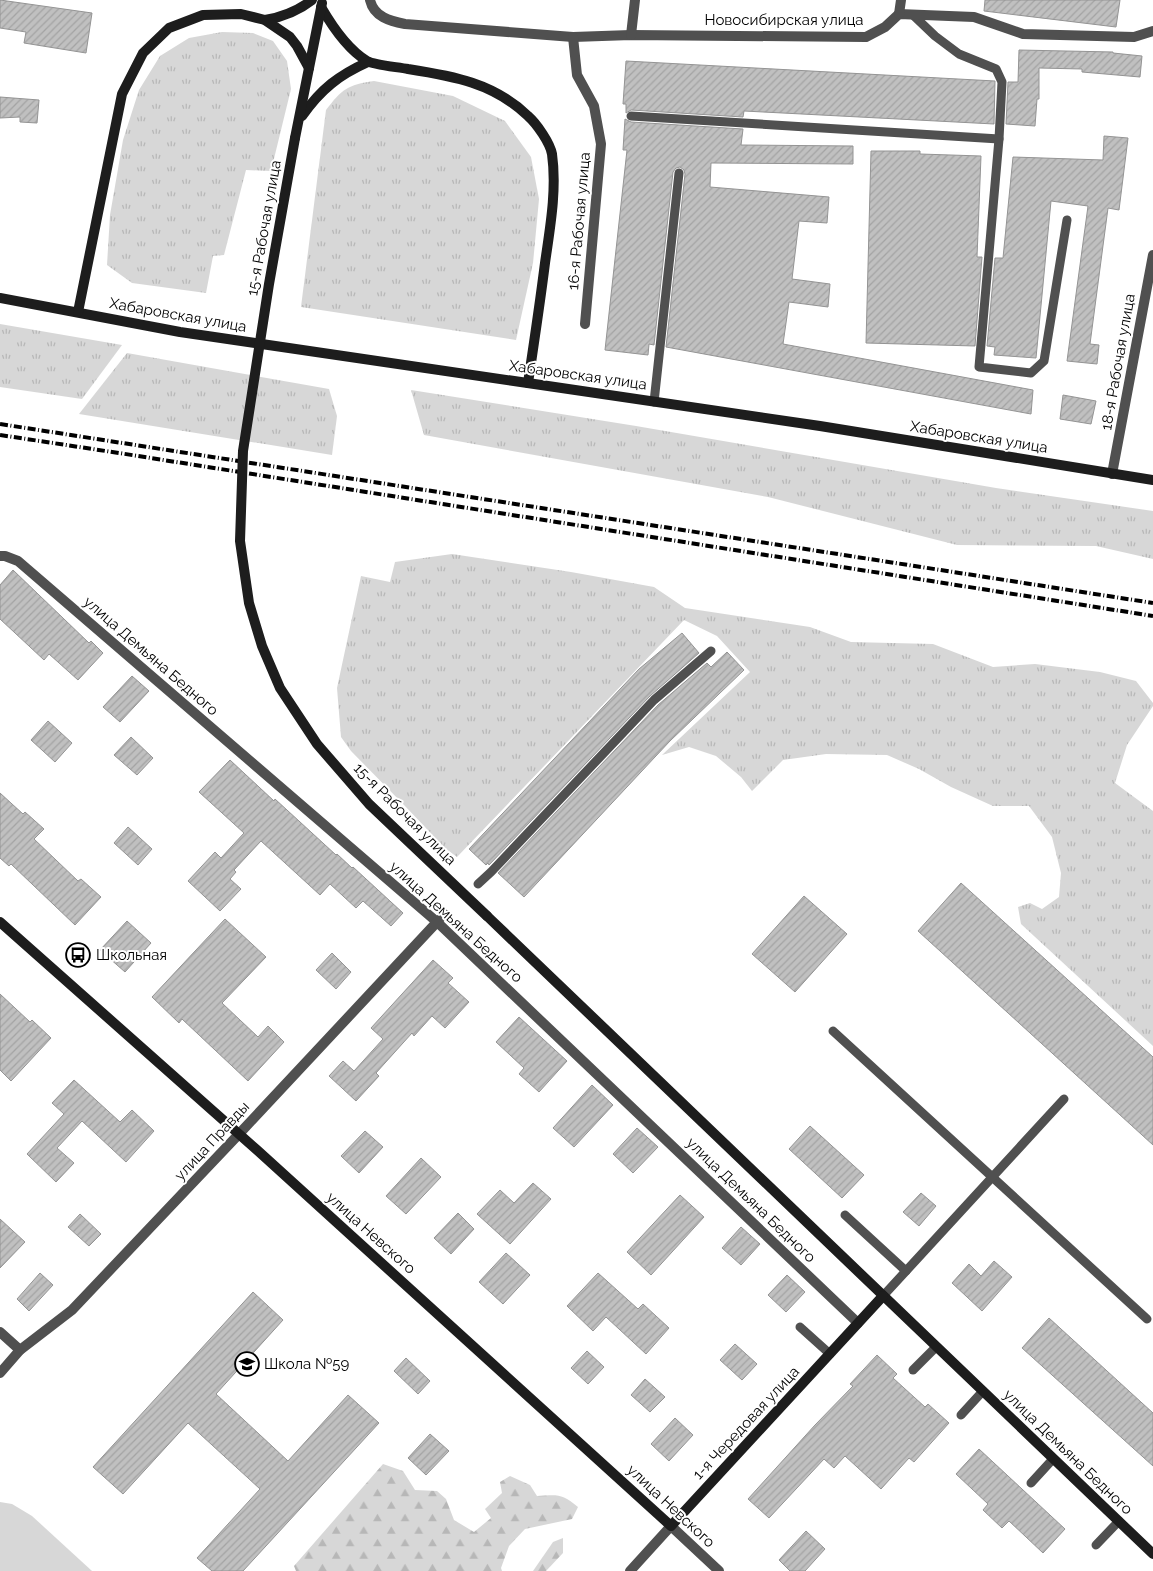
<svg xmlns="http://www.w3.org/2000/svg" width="1153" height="1571" font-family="Raleway,sans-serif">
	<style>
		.grass { fill: url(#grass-tufts) }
		.forest { fill: url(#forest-firs) }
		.garden { fill: #d7d7d7 }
		.building { fill: url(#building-hatch); stroke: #949494 }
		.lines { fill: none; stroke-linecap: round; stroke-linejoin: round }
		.service { stroke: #505050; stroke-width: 9 }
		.minor { stroke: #505050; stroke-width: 10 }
		.secondary { stroke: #1d1d1d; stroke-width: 10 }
		.rail { stroke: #000; stroke-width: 4; stroke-dasharray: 8 2.5 1 2.5; stroke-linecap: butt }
		.secondary-bridge { stroke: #1d1d1d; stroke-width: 10 }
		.labels { text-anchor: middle; stroke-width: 4; stroke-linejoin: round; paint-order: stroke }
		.street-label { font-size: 15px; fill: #000; stroke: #fff }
		.poi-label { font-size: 15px; fill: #000; stroke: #fff; text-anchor: start }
	</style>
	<defs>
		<pattern id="grass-tufts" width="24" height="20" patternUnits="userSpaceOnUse" patternTransform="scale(1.25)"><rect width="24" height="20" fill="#d7d7d7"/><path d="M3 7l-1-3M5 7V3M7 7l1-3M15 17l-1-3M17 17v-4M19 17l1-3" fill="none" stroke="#b7b7b7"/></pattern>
		<pattern id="forest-firs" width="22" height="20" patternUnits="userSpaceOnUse" patternTransform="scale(1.25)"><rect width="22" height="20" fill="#d7d7d7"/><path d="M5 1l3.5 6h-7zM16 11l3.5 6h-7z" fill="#b7b7b7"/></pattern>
		<pattern id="building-hatch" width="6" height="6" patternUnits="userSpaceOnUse" patternTransform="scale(1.25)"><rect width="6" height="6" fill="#c0c0c0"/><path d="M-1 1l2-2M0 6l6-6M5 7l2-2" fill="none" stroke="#a3a3a3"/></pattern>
	</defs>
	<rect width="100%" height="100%" fill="#fff"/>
	<g class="grass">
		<polygon points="222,32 253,33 273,41 287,61 291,89 271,171 246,170 224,255 213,256 206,293 132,283 107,265 110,215 123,140 139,90 160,56 189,38"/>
		<path d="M374,81L453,96L505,121L531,157L539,199L533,263L516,340L301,307L326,110C342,89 347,85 374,81Z"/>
		<polygon points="0,324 122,345 82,399 0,387"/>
		<polygon points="127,353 329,389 337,416 332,455 79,414"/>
		<polygon points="411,390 636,426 996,488 1153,511 1153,559 1096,546 957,545 768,497 424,435"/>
		<polygon points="452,554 571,572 654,587 685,608 810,627 851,642 933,644 993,667 1035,664 1100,672 1136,681 1153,703 1153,706 1127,745 1115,783 1153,811 1153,1046 1021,924 1018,907 1030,903 1042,909 1059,897 1061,873 1052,837 1029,806 993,806 951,787 919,769 887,755 826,754 783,760 752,791 741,777 716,756 689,747 662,755 750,672 717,636 684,620 457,857 445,848 404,805 351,751 341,737 337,688 361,576 390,582 395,562"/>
	</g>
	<g class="forest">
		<path d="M383,1464L403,1471L415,1490L437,1491L446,1499L454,1520L474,1532L491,1518L485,1509L502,1493L500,1482L510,1476L530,1485L537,1496C558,1495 561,1493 578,1507L572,1519L525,1529L509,1546L501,1568L502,1571H296L294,1566Z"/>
		<polygon points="563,1538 563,1553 546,1571 533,1571 553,1542"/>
	</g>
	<polygon class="garden" points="0,1502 12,1504 32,1516 92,1571 0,1571"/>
	<g class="building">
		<polygon points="0,0 92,13 86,53 24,43 26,32 0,28"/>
		<polygon points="985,0 1120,0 1116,27 984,11"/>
		<polygon points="1019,50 1113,52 1113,53 1142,56 1140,77 1082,72 1082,69 1039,68 1039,99 1037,99 1035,126 1006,124 1008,82 1018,82"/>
		<polygon points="626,61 995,81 994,124 744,111 743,117 631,110 626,113 626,104 623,104"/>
		<polygon points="0,97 39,100 37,123 20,122 20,117 0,118"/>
		<polygon points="625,119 631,122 743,129 741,145 853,146 853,164 711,163 710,187 829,197 827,223 799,221 792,279 830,284 828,307 789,302 783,344 1033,390 1031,414 666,347 685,174 684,170 680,167 676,168 673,172 654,345 649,344 648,355 605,350 627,150 623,150"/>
		<polygon points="1104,136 1128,138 1119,210 1108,208 1090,344 1099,345 1097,364 1067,361 1088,206 1051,201 1036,358 994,355 995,347 987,346 995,258 1003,258 1013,157 1103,160"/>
		<polygon points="871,151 920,151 920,154 981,156 977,257 982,257 975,346 866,343"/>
		<polygon points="1063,395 1096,401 1091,424 1060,419"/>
		<polygon points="13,570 89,643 91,641 103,653 78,680 49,654 44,660 0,619 0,585"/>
		<polygon points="682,633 699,653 650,696 489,865 488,863 486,865 469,849 639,669"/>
		<polygon points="727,652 744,670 670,741 524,897 498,873 658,705 707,663 711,667"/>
		<polygon points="132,676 149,691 120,722 103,707"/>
		<polygon points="48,721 72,743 55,762 31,740"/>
		<polygon points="131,737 153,758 137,775 114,755"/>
		<polygon points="230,760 274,801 275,799 336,855 337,854 352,868 353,867 403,913 391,926 363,901 356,908 330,884 320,895 261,841 234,870 236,872 230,879 241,889 220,911 188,881 215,852 221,858 244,833 199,792"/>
		<polygon points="0,793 23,814 25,812 44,829 34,839 78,881 81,879 101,897 75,925 11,864 9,866 0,858"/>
		<polygon points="128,827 152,849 138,865 114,843"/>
		<polygon points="961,883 1153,1057 1153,1145 918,931"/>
		<polygon points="804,896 847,934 795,992 752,954"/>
		<polygon points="225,919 266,957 222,1003 258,1037 268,1026 284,1042 248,1081 182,1019 179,1023 152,997"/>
		<polygon points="127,921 151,943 125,972 100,950"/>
		<polygon points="332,953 351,972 336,989 316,970"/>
		<polygon points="433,960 453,978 448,983 469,1002 445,1028 432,1016 414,1036 412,1033 376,1073 379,1076 356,1101 329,1076 343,1061 354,1071 383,1039 371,1028"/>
		<polygon points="0,994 30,1022 32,1020 51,1038 11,1081 0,1070"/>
		<polygon points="519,1017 567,1061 539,1092 519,1074 524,1068 496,1042"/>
		<polygon points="74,1080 120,1122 132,1110 154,1131 126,1162 82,1121 57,1148 74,1163 56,1182 27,1154 64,1114 52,1103"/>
		<polygon points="592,1085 613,1105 574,1147 553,1128"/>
		<polygon points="810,1126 864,1175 842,1198 789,1149"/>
		<polygon points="637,1128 658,1147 633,1173 613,1154"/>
		<polygon points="365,1131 383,1147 359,1173 341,1156"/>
		<polygon points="421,1158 441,1177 406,1214 386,1196"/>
		<polygon points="533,1183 551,1199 510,1244 477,1214 500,1190 514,1203"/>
		<polygon points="921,1193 936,1206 919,1226 903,1212"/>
		<polygon points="680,1195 704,1217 651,1275 627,1252"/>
		<polygon points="458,1213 474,1229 451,1254 434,1238"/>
		<polygon points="80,1214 101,1234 89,1246 68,1227"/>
		<polygon points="0,1219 25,1242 0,1268"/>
		<polygon points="741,1227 760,1244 741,1265 722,1248"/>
		<polygon points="506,1253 530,1275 503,1304 479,1282"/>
		<polygon points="994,1261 1012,1277 982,1311 952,1283 969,1264 981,1276"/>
		<polygon points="40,1273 53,1285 29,1311 17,1299"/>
		<polygon points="598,1273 638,1309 643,1304 669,1328 646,1354 606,1317 593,1331 567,1306"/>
		<polygon points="787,1275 805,1292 786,1312 768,1295"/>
		<polygon points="253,1292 283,1320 216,1394 288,1461 348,1395 379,1423 243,1571 212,1571 197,1558 260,1489 188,1423 123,1494 93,1467"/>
		<polygon points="1049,1318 1153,1413 1153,1466 1022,1348"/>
		<polygon points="735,1344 757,1364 742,1380 720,1360"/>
		<polygon points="587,1351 604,1367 588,1384 571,1368"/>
		<polygon points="877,1355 897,1374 893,1378 925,1407 928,1404 949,1423 914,1462 909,1458 881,1489 845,1456 834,1468 824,1459 769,1518 748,1499 815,1425 853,1386 850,1384"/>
		<polygon points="406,1358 430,1381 418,1394 394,1371"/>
		<polygon points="645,1379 665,1397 650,1412 631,1395"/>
		<polygon points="675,1418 693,1435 669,1461 651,1444"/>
		<polygon points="430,1434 449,1451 426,1475 408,1458"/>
		<polygon points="979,1449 1065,1529 1043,1553 1009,1521 1002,1528 983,1510 988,1504 956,1474"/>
		<polygon points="806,1531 825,1549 805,1571 790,1571 779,1560"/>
	</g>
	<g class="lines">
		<g class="service">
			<polyline points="913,15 935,36 959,54 996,69 1002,82 999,139 979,367 1031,373 1044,361 1067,220"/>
			<polyline points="631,116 999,139"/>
			<polyline points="654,402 679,173"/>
			<polyline points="478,884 491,872 654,700 711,651"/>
			<polyline points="437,922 445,914"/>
			<polyline points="833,1031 1147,1319"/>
			<polyline points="845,1215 906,1271"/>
			<polyline points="883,1296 1064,1099"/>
			<polyline points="800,1327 830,1354"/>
			<polyline points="913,1370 936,1347"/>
			<polyline points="961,1415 983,1391"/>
			<polyline points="1031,1483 1053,1459"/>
			<polyline points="1096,1545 1119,1521"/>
		</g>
		<g class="minor">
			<path d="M370,0C374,17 390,21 405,24L573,37L631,35L866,37L885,27L899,14L974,17L1023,34L1134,37L1153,31"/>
			<polyline points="899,14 901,0"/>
			<polyline points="631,35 635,0"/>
			<polyline points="573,37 577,75 594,106 601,144 585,324"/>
			<polyline points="1112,474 1153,255"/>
			<polyline points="0,556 5,556 18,561 437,922 858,1323"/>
			<polyline points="0,1332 20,1350"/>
			<polyline points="0,1373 20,1350 72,1310 239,1134 437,922"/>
			<polyline points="630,1571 671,1526 719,1571"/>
		</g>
		<g class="secondary">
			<path d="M321,7C332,26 347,49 367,61C374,65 398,67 408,69C453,76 494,83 528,116C537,124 550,143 552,154C557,190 550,228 545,263C540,303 534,343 528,383"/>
			<path d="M265,20C283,17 298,11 312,0"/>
			<path d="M302,116C321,89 339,75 368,62"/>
			<polyline points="295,138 322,3"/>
			<polyline points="0,298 180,332 820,426 1153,480"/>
			<polyline points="78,312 122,94 143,53 169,28 203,15 241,14 265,20 290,37 297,46 309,68"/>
			<polyline points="487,916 1153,1554"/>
			<polyline points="0,922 257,1150 671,1526 883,1296"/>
		</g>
		<g class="rail">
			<polyline points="0,424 1153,603"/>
			<polyline points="0,435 119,453 1153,616"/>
		</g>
		<polyline class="secondary-bridge" points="295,138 269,284 243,451 240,541 249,603 262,646 280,688 317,744 369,804 487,916"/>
	</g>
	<defs>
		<g id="bus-ring" transform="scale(1.25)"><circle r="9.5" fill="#fff" stroke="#000" stroke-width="1.5"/><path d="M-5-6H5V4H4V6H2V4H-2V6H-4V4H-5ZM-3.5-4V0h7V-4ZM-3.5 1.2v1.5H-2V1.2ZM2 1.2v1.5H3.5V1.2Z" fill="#000"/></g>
		<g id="school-ring" transform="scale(1.25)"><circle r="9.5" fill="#fff" stroke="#000" stroke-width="1.5"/><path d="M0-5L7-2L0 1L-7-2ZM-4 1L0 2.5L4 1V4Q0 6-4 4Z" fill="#000"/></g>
	</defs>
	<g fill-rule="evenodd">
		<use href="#bus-ring" x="78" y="955"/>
		<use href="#school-ring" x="247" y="1364"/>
	</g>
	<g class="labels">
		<g class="street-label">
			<text x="784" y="25">Новосибирская улица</text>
			<text transform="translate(579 221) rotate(-85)" y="5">16-я Рабочая улица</text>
			<text transform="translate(264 228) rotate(-80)" y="5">15-я Рабочая улица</text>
			<text transform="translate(178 315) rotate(10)" y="5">Хабаровская улица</text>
			<text transform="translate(1118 362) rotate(-80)" y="5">18-я Рабочая улица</text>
			<text transform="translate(578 375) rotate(8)" y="5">Хабаровская улица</text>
			<text transform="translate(979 437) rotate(9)" y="5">Хабаровская улица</text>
			<text transform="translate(151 656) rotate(41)" y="5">улица Демьяна Бедного</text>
			<text transform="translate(405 814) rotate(45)" y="5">15-я Рабочая улица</text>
			<text transform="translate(456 922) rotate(42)" y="5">улица Демьяна Бедного</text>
			<text transform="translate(212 1141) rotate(-47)" y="5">улица Правды</text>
			<text transform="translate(751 1200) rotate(44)" y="5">улица Демьяна Бедного</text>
			<text transform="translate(371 1233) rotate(42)" y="5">улица Невского</text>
			<text transform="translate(746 1423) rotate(-47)" y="5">1-я Чередовая улица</text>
			<text transform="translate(1068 1452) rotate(44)" y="5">улица Демьяна Бедного</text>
			<text transform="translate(671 1506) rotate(43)" y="5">улица Невского</text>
		</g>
		<g class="poi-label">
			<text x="96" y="960">Школьная</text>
			<text x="264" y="1369">Школа №59</text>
		</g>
	</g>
</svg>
